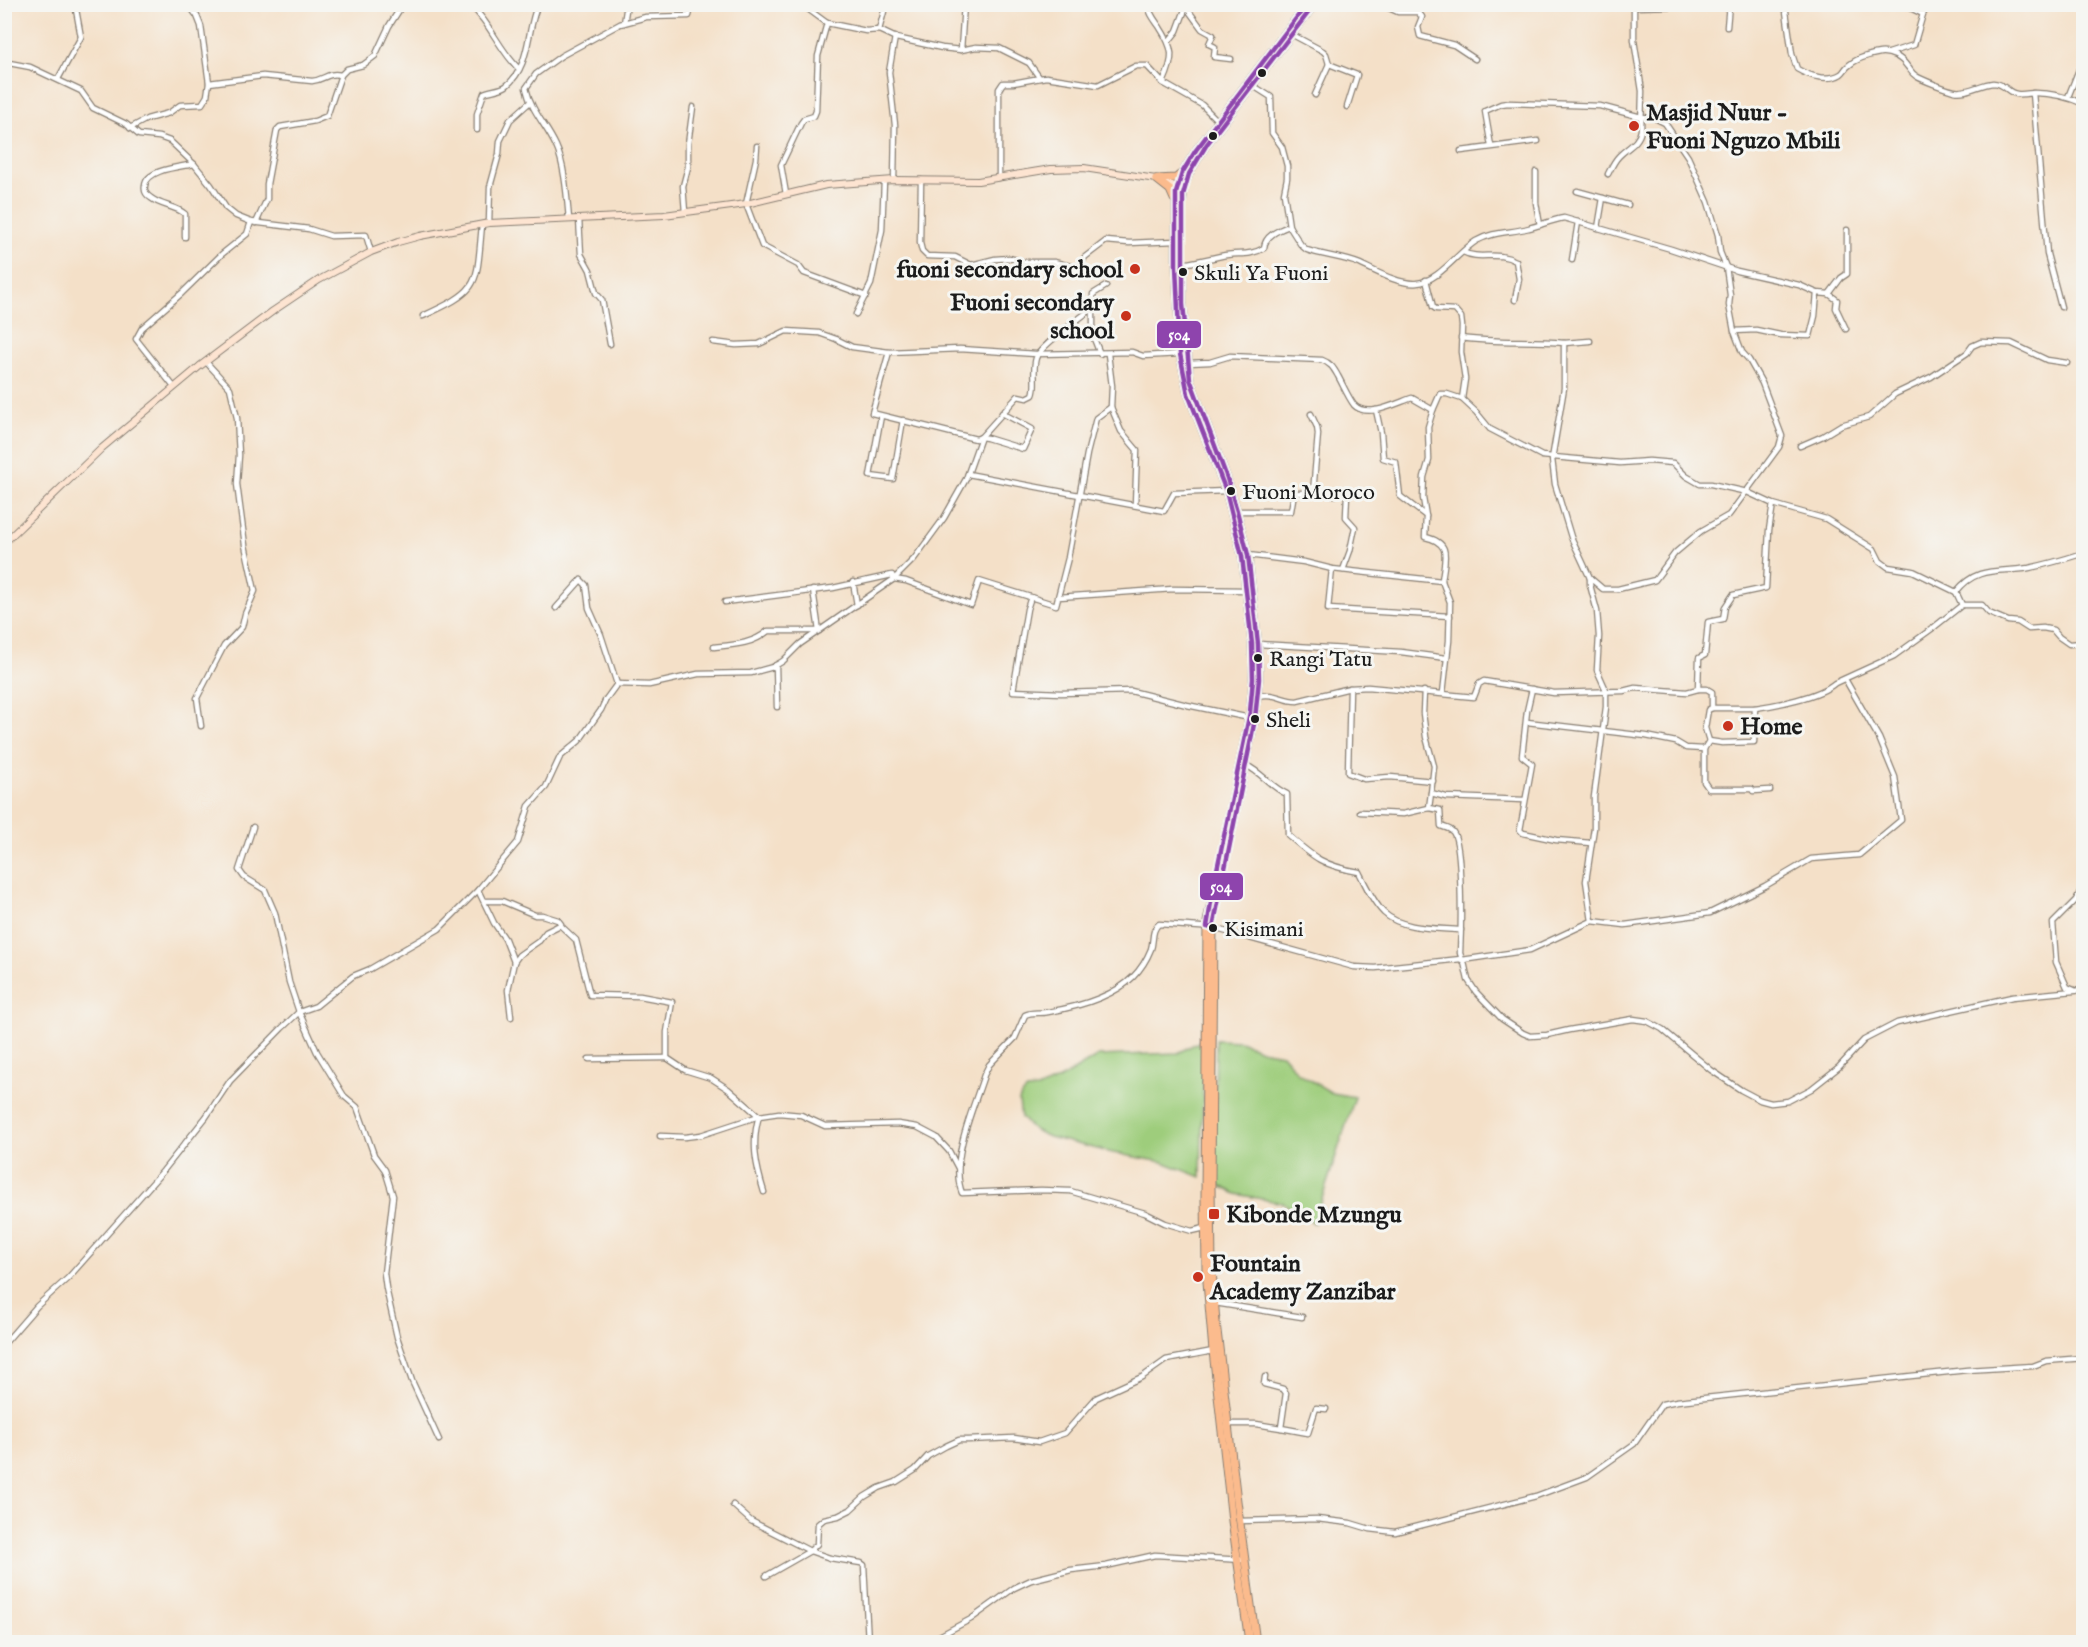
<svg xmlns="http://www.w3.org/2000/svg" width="2088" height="1647" font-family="'IM FELL English',serif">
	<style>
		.green { fill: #9ecd7c; stroke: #5d744c; stroke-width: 1.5 }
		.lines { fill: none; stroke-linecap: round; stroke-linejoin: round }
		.street-casing { stroke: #887e72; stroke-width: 7 }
		.secondary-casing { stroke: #887e72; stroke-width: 8 }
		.primary-casing { stroke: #887e72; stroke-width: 9 }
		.street { stroke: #fff; stroke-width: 4.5 }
		.secondary { stroke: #fde4d1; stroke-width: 6 }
		.primary { stroke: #fbbb8d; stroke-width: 7 }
		.bus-1-casing { stroke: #f6f6f2; stroke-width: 9 }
		.bus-1 { stroke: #8e44ad; stroke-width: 4.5 }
		.bus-dot { fill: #1c1c1c; stroke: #f6f6f2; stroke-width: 2 }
		.poi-dot { fill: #c8321e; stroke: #f6f6f2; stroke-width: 2 }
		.labels { text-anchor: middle; stroke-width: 6; stroke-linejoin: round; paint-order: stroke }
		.bus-label { font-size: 22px; fill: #1c1c1c; stroke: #f6f6f2; text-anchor: start }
		.poi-label { font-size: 24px; font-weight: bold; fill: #1c1c1c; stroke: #f6f6f2; text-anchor: start }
		.line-badge { stroke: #f6f6f2; stroke-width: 2 }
		.badge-label { font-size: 16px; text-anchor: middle; font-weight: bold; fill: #fff }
	</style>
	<rect width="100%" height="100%" fill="#f6f6f2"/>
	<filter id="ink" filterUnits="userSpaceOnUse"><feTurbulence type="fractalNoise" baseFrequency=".0167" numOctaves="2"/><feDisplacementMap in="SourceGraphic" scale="12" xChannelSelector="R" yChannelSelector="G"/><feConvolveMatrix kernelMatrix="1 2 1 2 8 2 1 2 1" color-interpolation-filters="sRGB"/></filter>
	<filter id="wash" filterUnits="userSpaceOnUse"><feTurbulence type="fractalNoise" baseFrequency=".008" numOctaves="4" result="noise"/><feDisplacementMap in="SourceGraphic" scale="24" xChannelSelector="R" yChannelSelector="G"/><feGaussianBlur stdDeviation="1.35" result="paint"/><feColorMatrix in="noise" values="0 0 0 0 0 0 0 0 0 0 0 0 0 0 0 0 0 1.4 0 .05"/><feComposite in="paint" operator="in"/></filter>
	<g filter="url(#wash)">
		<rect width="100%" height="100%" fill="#f4e0c8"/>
		<g class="green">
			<polygon points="1204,1039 1201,1177 1163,1162 1113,1153 1049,1137 1034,1130 1021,1118 1019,1101 1021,1096 1027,1090 1037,1089 1062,1078 1098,1056 1178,1053"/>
			<polygon points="1216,1040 1240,1041 1261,1050 1282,1054 1298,1073 1332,1093 1355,1097 1314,1223 1283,1203 1236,1194 1213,1182"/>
		</g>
	</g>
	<g filter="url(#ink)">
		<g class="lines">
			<g class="street-casing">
				<g id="street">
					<path d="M469,4C490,22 499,50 519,69"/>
					<polyline points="801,4 827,23"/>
					<path d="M1148,4C1149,13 1154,19 1159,26C1174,49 1175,57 1163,83"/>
					<polyline points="1291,4 1301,12"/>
					<polyline points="1380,4 1398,12 1418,12 1422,17 1418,27 1420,36 1454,45 1475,59"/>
					<path d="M1785,4L1792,54L1797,69C1809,76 1828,82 1841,74C1843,73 1845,69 1847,67C1855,59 1868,55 1880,53C1890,52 1901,57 1907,66C1911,70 1911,73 1916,76C1922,80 1946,89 1954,91C1967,94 1980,84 1993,83C2005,83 2007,93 2017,94C2023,95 2030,93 2035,93C2053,93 2068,97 2084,104"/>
					<polyline points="1902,4 1923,14"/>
					<polyline points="1186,7 1202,29 1213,35 1209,44 1215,47 1214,57 1231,59"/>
					<polyline points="1634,7 1676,6"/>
					<polyline points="624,23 627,4"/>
					<polyline points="1727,27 1729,4"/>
					<polyline points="879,30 886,4"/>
					<polyline points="1291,34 1323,51 1326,54 1329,64 1357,75 1347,107"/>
					<polyline points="1169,41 1177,31 1186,7"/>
					<polyline points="961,50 964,4"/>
					<polyline points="1889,53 1914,45 1923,14 1930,4"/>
					<polyline points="4,62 30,67 81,91 93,108 126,124 139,135 159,137 170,141 194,164"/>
					<polyline points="58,79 81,37 75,4"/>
					<path d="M209,83L263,76L312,81C325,80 327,72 341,75"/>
					<path d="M1252,85L1271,97L1272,133L1282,147L1287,166V178L1284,193L1289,226L1301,245L1307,250C1324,256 1344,257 1360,264C1375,271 1400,285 1417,283C1439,281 1458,252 1476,241C1494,231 1511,233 1529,228C1541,225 1552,220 1564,218L1671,249L1737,271L1799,285L1817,293L1829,294L1837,300L1836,308L1846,329"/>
					<polyline points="2033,93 2047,254 2061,307"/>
					<polyline points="1315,95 1329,64"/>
					<polyline points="2068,97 2084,57"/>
					<polyline points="130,128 147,119 169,113 180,105 202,104 207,96 209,83 201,26 197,16 188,4"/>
					<path d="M477,130V114L484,93C491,90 500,90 506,86C531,66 526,31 538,4"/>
					<polyline points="757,146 756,159 746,204 762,246 798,265 804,273 866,296"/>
					<polyline points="1491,146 1485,111 1501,104 1508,103 1600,106 1641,117 1655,118 1665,123 1688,157 1708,202 1718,235 1720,252 1726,267 1730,295 1729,305 1734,331 1742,352 1749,360 1762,383 1782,436 1779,447 1729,515 1701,531 1675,553 1655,580 1618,589 1603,589 1590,578"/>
					<polyline points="1461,151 1538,141"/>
					<polyline points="1536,172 1536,203 1540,225"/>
					<path d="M1608,174C1611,168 1614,161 1619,156C1628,147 1639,143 1641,130L1642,91L1634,40V4"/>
					<polyline points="4,176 5,176"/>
					<polyline points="999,178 999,89 1003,83 1013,83 1046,77 1098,85 1136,66 1147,66 1163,83 1202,105 1218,121"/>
					<polyline points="894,180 895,125 889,72 895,37"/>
					<polyline points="921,180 920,243 922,251 927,256 955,257 971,265 995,259 1009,258 1024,262 1054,262 1074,267 1080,272"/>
					<polyline points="1577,191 1628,205"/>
					<polyline points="786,194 781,165 801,123 804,119 814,116 816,111 818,56 827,23 866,31 879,30 896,38 942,48 961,50 976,47 999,48 1029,63 1039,77"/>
					<polyline points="685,212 683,186 688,167 688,144 693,107"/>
					<path d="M569,219C567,198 565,165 556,146C547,126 531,111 526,88L536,74L561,56L620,24L646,17L689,16L692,4"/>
					<polyline points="579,219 581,254 590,270 596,293 602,300 610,344"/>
					<polyline points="256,223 267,199 267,184 277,130 280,127 315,121 327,116 341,75 347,69 363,65 375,56 389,26 403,4"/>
					<polyline points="489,223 490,187 499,154 500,141 510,120 530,102"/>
					<polyline points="1598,228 1603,198"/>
					<path d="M185,237V214C176,206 161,206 151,198C146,195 144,191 145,186C146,169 181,167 194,164L211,185L226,208L236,216L251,222L309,229L331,236L366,235L371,252"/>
					<path d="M1463,252C1480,261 1496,250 1516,261L1519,279L1515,300"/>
					<polyline points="1572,260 1578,222"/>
					<path d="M1182,264C1195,262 1208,259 1221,256C1237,252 1249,257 1264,248C1265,235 1279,230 1289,226"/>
					<polyline points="1078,268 1085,257 1106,241 1129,243 1175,241"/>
					<polyline points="1426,280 1433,307 1436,309 1455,310 1461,317 1462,326 1461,352 1465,379 1462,399"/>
					<polyline points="1829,294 1841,278 1847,274 1847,230"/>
					<polyline points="1093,308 1093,336 1100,354"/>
					<polyline points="856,314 871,284 882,230 884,181"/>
					<path d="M423,316C482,289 476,286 482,225"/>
					<polyline points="1734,331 1756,330 1780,335 1810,336 1815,316 1817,293"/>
					<polyline points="713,342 736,345 759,344 786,331 819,333 836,339 852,347 889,352 960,349 1036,354 1132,352 1143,356 1180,354"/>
					<polyline points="1564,343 1590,341"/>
					<polyline points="889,352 872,413 976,439 981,437 987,438 1023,449 1032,429 1002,413"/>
					<polyline points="1108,354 1112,386 1111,407 1121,431 1137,450 1135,505"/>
					<path d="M1188,363L1210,362L1230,356L1322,360C1331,363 1334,369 1338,376C1343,385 1348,397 1354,405C1367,419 1397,403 1412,398L1433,410L1440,394H1447L1462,399L1476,412L1490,429L1542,456L1620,463L1649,461L1673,463L1686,476L1700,484H1711L1747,492L1773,504L1769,530L1766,588L1733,595L1725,607L1723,619L1708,622L1705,655L1699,658L1698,689"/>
					<polyline points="174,387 136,339 142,328 182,293 222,254 247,234 251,222"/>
					<path d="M1376,410L1381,433L1383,458L1396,462L1400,496L1426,516L1425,537C1453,543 1444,559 1442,581"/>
					<polyline points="1311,414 1317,427 1318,434 1313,493 1336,495 1337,491 1347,494 1346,517 1355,527 1350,551 1343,570"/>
					<polyline points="881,416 870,476 893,479 903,420"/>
					<polyline points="1800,446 1823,436 1841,425 1869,417 1895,394 1931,377 1967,353 1972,346 1981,342 2011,343 2047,360 2067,363"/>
					<polyline points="968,474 1164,511 1174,493 1226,491"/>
					<polyline points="1773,504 1826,519 1874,549 1880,561 1888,567 1913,571 1956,592"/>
					<polyline points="1237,511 1291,511 1294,493 1313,493"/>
					<polyline points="1426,516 1423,498 1424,477 1429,460 1428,427 1433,410"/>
					<polyline points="1248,555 1304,562 1332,569 1442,581 1450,602 1449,641 1443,693"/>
					<polyline points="1332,569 1328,609 1450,616"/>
					<polyline points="853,582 857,605"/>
					<polyline points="1031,597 1027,609 1013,691 1061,693 1131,691 1187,705 1250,718"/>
					<polyline points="1059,597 1173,589 1246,590"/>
					<polyline points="725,602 833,588 892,575 894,579 906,581 971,605 979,581 1056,605 1068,558 1087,454 1096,418 1111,407"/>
					<polyline points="1962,605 1982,605 1989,613 2008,621 2018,622 2029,629 2043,628 2053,630 2059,637 2069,644 2084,643"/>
					<polyline points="556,608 581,580 586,585 589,608 601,635 617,684"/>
					<polyline points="1258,644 1401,652 1446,658"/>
					<path d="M714,647C734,645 753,644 768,631H819L813,590"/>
					<polyline points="776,665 777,707"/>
					<polyline points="1350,688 1348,773 1364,779 1390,777 1433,781"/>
					<polyline points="1532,689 1527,711 1522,756 1532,764 1520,830 1523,833 1556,840 1591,843"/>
					<polyline points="1424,691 1423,713 1426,737 1434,766 1431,793 1446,797 1524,800"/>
					<path d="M1258,696C1275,692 1282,701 1297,701L1350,688L1368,687L1474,697L1479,684L1484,681L1554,693L1623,691L1635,688L1687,692L1698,689H1707L1712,692V708H1755L1754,742L1722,743L1709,741L1704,749L1686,748L1676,742L1646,736L1527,722"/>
					<path d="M1755,708C1776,705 1819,697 1835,683L1894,656L1933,628L1962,605L1956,592C1977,565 1999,573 2029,568C2048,564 2065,559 2084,553"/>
					<polyline points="201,726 197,698 224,646 242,627 245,614 255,591 245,545 237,484 239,455 237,418 230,388 207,363"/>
					<polyline points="1709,741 1705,728 1708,710 1712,708"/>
					<polyline points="1704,749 1704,782 1709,789 1752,789 1753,791 1770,790"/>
					<path d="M1246,765C1262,773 1272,788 1287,794L1288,835C1314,858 1324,866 1359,872C1366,886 1373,902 1384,913C1402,930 1437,928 1461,930"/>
					<path d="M1431,793L1429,808L1440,810L1441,826C1445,828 1450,828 1453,832C1463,845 1461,933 1460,953L1462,960L1530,950L1592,921L1586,881L1594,828V797L1606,707V690L1597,670L1599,636L1597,611L1590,585V578L1571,537L1555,484L1552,459L1564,388V343C1530,340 1495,343 1461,338"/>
					<polyline points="1360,812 1403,814 1429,808"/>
					<polyline points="253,827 239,870 244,877 265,890 275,913 289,982 299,1012 317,1052 344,1096 357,1107 374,1155 385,1170 393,1196 386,1256 384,1273 386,1288 397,1337 412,1381 439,1440"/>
					<polyline points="478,890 494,923 505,939 514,962 508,990 511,1017"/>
					<polyline points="484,901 502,901 535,915 542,915 558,920 561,924 560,925"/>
					<polyline points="1592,921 1625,925 1710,913 1765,886 1811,859 1859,855 1901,820 1895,777 1879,738 1845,679"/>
					<path d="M514,962L519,955L539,941L546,932L560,925L576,940L590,995L640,996L672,1002L667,1032V1058L685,1070L711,1078L728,1089L759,1116C751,1143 756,1166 764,1192"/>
					<polyline points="2074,990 2067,987 2056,962 2053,923 2076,900 2084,884"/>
					<polyline points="589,1059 667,1058"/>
					<polyline points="660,1136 685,1137 701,1135 759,1116 779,1113 801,1115 825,1126 898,1124 917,1127 936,1137 949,1151 958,1168"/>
					<path d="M1205,1228L1192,1231L1165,1223L1145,1213L1070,1191L1041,1190L962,1193C949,1161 974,1107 984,1075L989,1065L1015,1038L1025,1015C1033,1011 1039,1014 1048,1012C1077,1007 1112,998 1133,977C1140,970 1147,959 1151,949C1154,940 1151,930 1159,924L1213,928L1354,967L1375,968L1461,959L1464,962L1468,980L1476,992L1502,1019L1523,1033L1530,1036L1547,1035L1569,1030L1633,1019L1647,1021L1662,1029L1711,1070L1741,1090L1760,1100L1771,1103L1788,1101L1811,1089L1839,1067L1864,1040L1897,1023L2012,997L2084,990"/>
					<polyline points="1215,1303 1302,1317"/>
					<path d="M4,1344L37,1306L68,1278L163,1171L206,1117L230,1081L282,1028L299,1012L316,1006L353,976L370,969L439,929L478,890L518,842L529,806L546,787L560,757L579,741L601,710L606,699L617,684L649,685L698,674L751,673L773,667L783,661L800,644L894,579L914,559L944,518L966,479L981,437L1018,396L1027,398L1033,395C1037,387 1032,370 1036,358C1039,347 1081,317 1093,308V294L1106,286"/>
					<polyline points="1265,1377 1264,1384 1283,1389 1286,1393 1281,1428 1308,1433 1316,1408 1326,1409"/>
					<polyline points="1227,1424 1256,1424 1281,1428"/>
					<polyline points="733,1505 751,1521 810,1551 830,1558 861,1563 864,1565 868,1642"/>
					<polyline points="1239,1521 1317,1519 1350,1523 1370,1529 1395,1532 1536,1496 1587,1477 1634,1444 1662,1404 1677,1401 1967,1370 2033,1366 2046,1361 2084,1358"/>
					<polyline points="766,1576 810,1551 817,1544 818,1524 824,1519 838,1516 850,1510 864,1497 879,1488 896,1482 915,1470 928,1456 946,1446 959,1440 968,1440 1014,1438 1039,1442 1065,1433 1096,1398 1142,1377 1166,1360 1213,1351"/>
					<polyline points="928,1642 971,1619 1014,1588 1031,1580 1071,1570 1106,1566 1155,1555 1244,1560"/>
				</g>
			</g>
			<g class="secondary-casing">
				<polyline id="secondary" points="4,543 102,448 200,366 273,311 319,280 371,252 398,242 420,236 489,223 664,215 746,204 826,185 894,180 978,181 1051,169 1084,168 1156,179 1180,188"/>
			</g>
			<g class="primary-casing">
				<g id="primary">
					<polyline points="1156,179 1170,190 1174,199"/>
					<polyline points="1156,179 1176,178 1182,173"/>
					<polyline points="1249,1642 1232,1521 1213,1351 1206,1270 1205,1198 1207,922 1250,712 1253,679 1252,644 1242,556 1226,491 1188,394 1180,354 1176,266 1176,193 1182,173 1196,150 1307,4"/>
					<polyline points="1256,1642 1237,1501 1216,1322 1212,1270 1211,1186 1213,923 1255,719 1259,679 1258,644 1248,555 1237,511 1227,478 1190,379 1183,304 1182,208 1184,189 1189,174 1207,144 1315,4"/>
				</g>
			</g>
			<use href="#street" class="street"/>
			<use href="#secondary" class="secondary"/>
			<use href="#primary" class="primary"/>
			<g class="bus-1-casing">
				<polyline id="bus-1" points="1307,4 1196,150 1182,173 1176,193 1176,266 1180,354 1188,394 1226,491 1242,556 1252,644 1253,679 1250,712 1214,884 1207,927 1213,928 1255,719 1259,679 1258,644 1248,555 1237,511 1227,478 1190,379 1183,304 1183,195 1189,174 1207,144 1315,4"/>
			</g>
			<use href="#bus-1" class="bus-1"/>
		</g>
	</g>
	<g class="bus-dot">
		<circle cx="1262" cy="73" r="5"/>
		<circle cx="1213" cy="136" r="5"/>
		<circle cx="1183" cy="272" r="5"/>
		<circle cx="1231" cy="491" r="5"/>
		<circle cx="1258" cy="658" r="5"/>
		<circle cx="1255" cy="719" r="5"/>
		<circle cx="1213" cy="928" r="5"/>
	</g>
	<g class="poi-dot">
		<circle cx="1634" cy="126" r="6"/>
		<circle cx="1135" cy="269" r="6"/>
		<circle cx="1126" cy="316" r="6"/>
		<circle cx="1728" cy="726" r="6"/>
		<rect x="1208" y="1208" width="12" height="12" rx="3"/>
		<circle cx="1198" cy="1277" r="6"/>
	</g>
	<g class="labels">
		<g class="bus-label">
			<text x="1194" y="280">Skuli Ya Fuoni</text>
			<text x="1242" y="499">Fuoni Moroco</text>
			<text x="1269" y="666">Rangi Tatu</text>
			<text x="1266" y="727">Sheli</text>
			<text x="1224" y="936">Kisimani</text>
		</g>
		<g class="poi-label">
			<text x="1646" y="120">Masjid Nuur -<tspan x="1646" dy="28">Fuoni Nguzo Mbili</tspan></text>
			<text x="1123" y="277" text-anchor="end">fuoni secondary school</text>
			<text x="1114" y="310" text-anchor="end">Fuoni secondary<tspan x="1114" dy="28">school</tspan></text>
			<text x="1740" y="734">Home</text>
			<text x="1226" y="1222">Kibonde Mzungu</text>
			<text x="1210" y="1271">Fountain<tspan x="1210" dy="28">Academy Zanzibar</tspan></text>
		</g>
	</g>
	<g class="line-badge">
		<rect x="1156" y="320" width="46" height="29" rx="6" fill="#8e44ad"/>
		<rect x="1199" y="872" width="45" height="29" rx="6" fill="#8e44ad"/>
	</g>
	<g class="badge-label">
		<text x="1179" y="340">504</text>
		<text x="1221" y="892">504</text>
	</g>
	<rect width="2088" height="1647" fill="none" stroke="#f6f6f2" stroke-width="24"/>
</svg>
